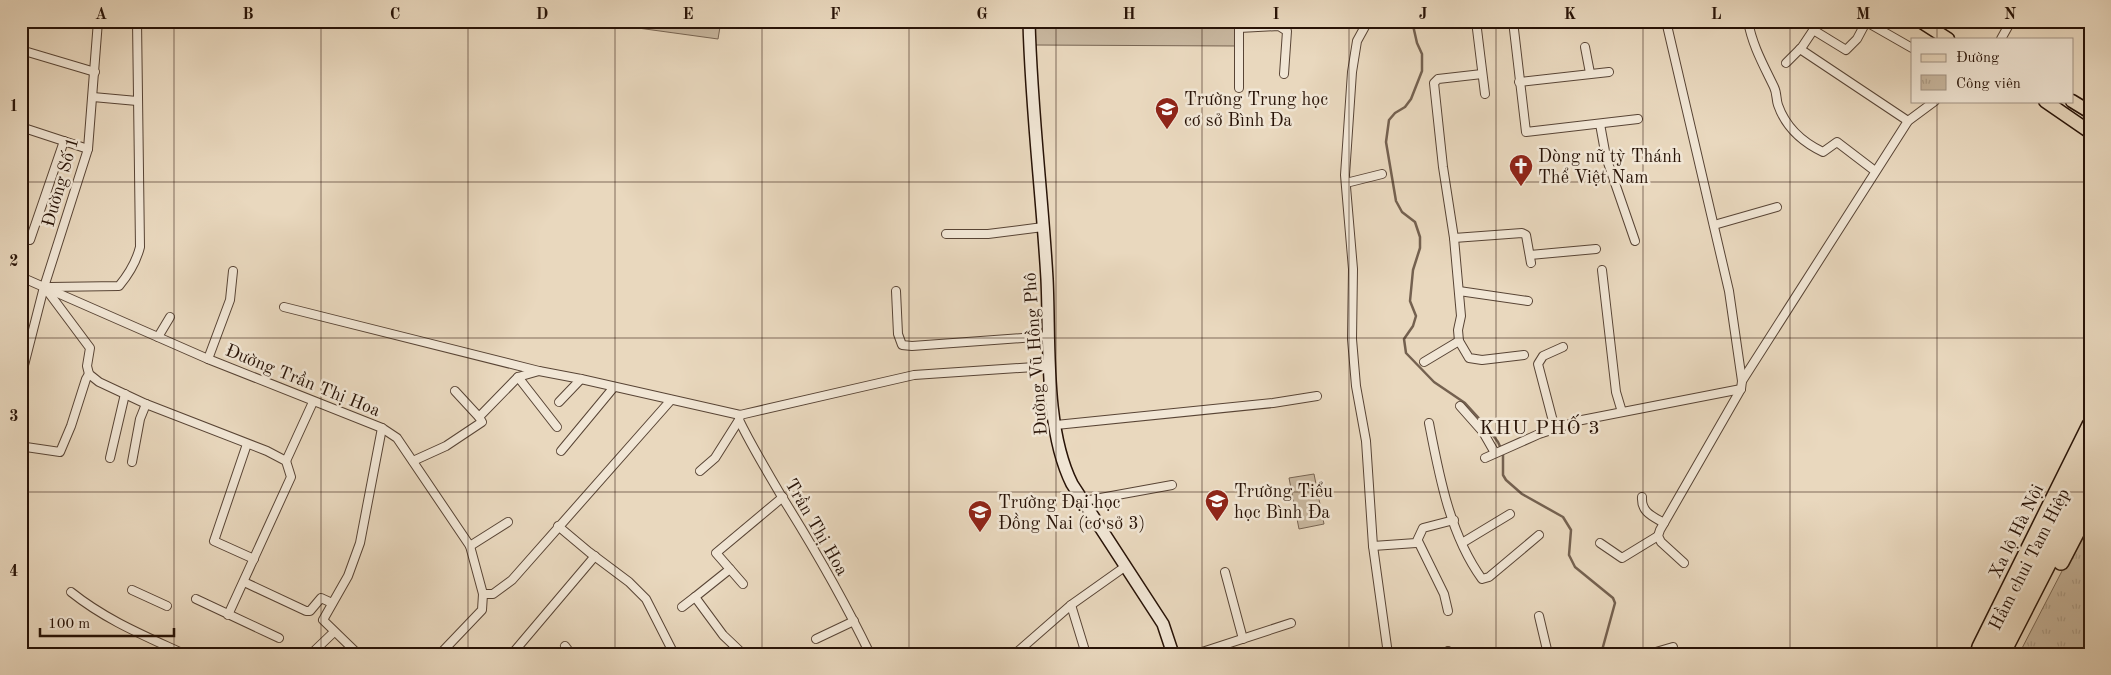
<svg xmlns="http://www.w3.org/2000/svg" width="2111" height="675" font-family="'Old Standard TT',serif">
	<style>
		.park { fill: url(#park-tufts); stroke: #786553 }
		.garden { fill: #c8b79f; stroke: #786553 }
		.lines { fill: none; stroke-linecap: round; stroke-linejoin: round }
		.stream { stroke: #746150; stroke-width: 2.5 }
		.street-casing { stroke: #584435; stroke-width: 10 }
		.secondary-casing { stroke: #281307; stroke-width: 14 }
		.primary-casing { stroke: #281307; stroke-width: 15 }
		.highway-casing { stroke: #281307; stroke-width: 18 }
		.street { stroke: #f1e6d5; stroke-width: 8 }
		.secondary { stroke: #f1e6d5; stroke-width: 11 }
		.primary { stroke: #e9d8be; stroke-width: 12 }
		.highway { stroke: #e9d8be; stroke-width: 15 }
		.grid { fill: none; stroke: #281307; stroke-width: 1; stroke-opacity: 0.55 }
		.labels { text-anchor: middle; stroke-width: 5; stroke-linejoin: round; paint-order: stroke }
		.poi-label { font-size: 18px; fill: #281307; stroke: #f1e6d5; text-anchor: start }
		.street-label { font-size: 18px; fill: #281307; stroke: #f1e6d5 }
		.quarter-label { font-size: 20px; letter-spacing: 1px; fill: #281307; stroke: #f1e6d5 }
		.neatline { fill: none; stroke: #281307; stroke-width: 2 }
		.grid-label { font-size: 16px; text-anchor: middle; font-weight: bold; fill: #281307 }
	</style>
	<defs>
		<pattern id="park-tufts" width="24" height="20" patternUnits="userSpaceOnUse" patternTransform="scale(1.25)"><rect width="24" height="20" fill="#c8b79f"/><path d="M3 7l-1-3M5 7V3M7 7l1-3M15 17l-1-3M17 17v-4M19 17l1-3" fill="none" stroke="#ac9c87"/></pattern>
	</defs>
	<rect width="100%" height="100%" fill="#e9d8be"/>
	<filter id="stains"><feTurbulence type="fractalNoise" baseFrequency=".004" numOctaves="4"/><feColorMatrix values="0 0 0 0 .2 0 0 0 0 .09 0 0 0 0 .02 0 0 0 .5 -.17"/></filter>
	<radialGradient id="worn" r=".72"><stop offset=".6" stop-color="#630" stop-opacity="0"/><stop offset="1" stop-color="#630" stop-opacity=".3"/></radialGradient>
	<polygon class="park" points="2090,517 2090,650 2084,654 2019,654"/>
	<g class="garden">
		<polygon points="638,21 721,21 718,39 638,28"/>
		<polygon points="1034,21 1236,21 1235,46 1034,45"/>
		<polygon points="1314,474 1324,524 1299,529 1289,478"/>
	</g>
	<g class="lines">
		<polyline class="stream" points="1412,21 1417,43 1422,54 1422,71 1411,99 1405,107 1395,113 1389,120 1386,142 1396,201 1402,212 1415,222 1420,237 1420,248 1413,270 1410,301 1416,316 1413,326 1404,339 1406,353 1434,382 1465,403 1486,426 1498,442 1503,453 1503,475 1506,480 1522,494 1563,517 1571,530 1569,555 1575,567 1613,598 1615,603 1601,654"/>
		<g class="street-casing">
			<g id="street">
				<polyline points="1368,21 1357,41 1352,72 1345,175 1353,269 1352,339 1356,386 1366,441 1373,546 1388,654"/>
				<polyline points="1476,21 1485,94"/>
				<polyline points="1513,21 1526,132 1638,119"/>
				<polyline points="1666,21 1729,291 1742,381"/>
				<path d="M1748,21C1752,45 1764,66 1774,87C1777,93 1776,99 1778,105C1786,128 1802,142 1823,152L1837,142L1875,171"/>
				<polyline points="1809,21 1815,31 1846,50 1857,39 1865,24 1870,24 1912,48"/>
				<polyline points="1239,28 1279,26 1287,31 1284,74"/>
				<polyline points="2001,39 2011,21"/>
				<polyline points="1585,47 1590,73"/>
				<polyline points="1800,49 1908,121"/>
				<polyline points="21,50 95,72"/>
				<polyline points="1786,63 1802,47 1814,29"/>
				<polyline points="1482,74 1438,79 1434,83 1443,167 1454,238 1461,316 1458,330 1459,341 1469,358 1482,360 1524,355"/>
				<polyline points="1519,82 1609,72"/>
				<polyline points="1239,88 1239,21"/>
				<polyline points="93,97 137,101"/>
				<polyline points="1600,124 1606,157 1635,241"/>
				<polyline points="21,127 88,149"/>
				<polyline points="1346,183 1382,174"/>
				<polyline points="1714,225 1777,207"/>
				<polyline points="946,234 988,234 1043,227"/>
				<polyline points="1454,238 1522,233 1526,235 1531,263"/>
				<polyline points="30,240 64,141"/>
				<polyline points="1530,255 1596,249"/>
				<polyline points="1602,270 1616,392 1622,412"/>
				<polyline points="21,277 208,359 382,428 397,438 470,546 483,594 482,610 440,654"/>
				<path d="M50,287L119,286C129,274 136,263 140,247L137,21"/>
				<polyline points="46,289 90,348 87,366 89,374 99,382 146,404 267,451 286,461 291,477 228,615"/>
				<polyline points="896,291 898,334 902,345 912,346 1049,336"/>
				<polyline points="1459,291 1528,301"/>
				<polyline points="284,307 539,371 581,379 740,415 914,375 1049,366"/>
				<polyline points="158,337 170,317"/>
				<polyline points="208,359 230,300 233,271"/>
				<polyline points="1424,362 1459,341"/>
				<polyline points="21,377 44,287 88,149 98,21"/>
				<polyline points="518,377 557,427"/>
				<polyline points="455,391 479,417"/>
				<polyline points="559,402 581,379"/>
				<polyline points="1460,406 1483,432 1495,453"/>
				<path d="M740,415L739,420C752,447 767,471 782,497C814,548 844,600 870,654"/>
				<path d="M1429,423C1439,475 1450,535 1482,579L1489,577L1539,535"/>
				<polyline points="1056,425 1273,403 1317,396"/>
				<polyline points="1555,429 1538,364 1543,356 1563,347"/>
				<polyline points="247,444 214,541 254,559"/>
				<polyline points="26,447 60,452 71,426 86,379 89,374"/>
				<polyline points="561,451 614,387"/>
				<polyline points="110,458 125,394"/>
				<polyline points="1485,458 1539,434 1582,420 1741,389"/>
				<polyline points="286,461 313,402"/>
				<polyline points="413,461 446,446 482,422 479,417 518,377 539,371"/>
				<polyline points="132,462 140,419 146,404"/>
				<polyline points="700,471 715,458 739,420"/>
				<path d="M1642,497C1641,512 1652,516 1664,523"/>
				<polyline points="1084,501 1172,485"/>
				<polyline points="558,526 589,552 629,582 646,599 674,654"/>
				<polyline points="1418,541 1444,594 1448,611"/>
				<polyline points="1462,543 1510,514"/>
				<polyline points="1600,543 1622,558 1658,536"/>
				<polyline points="470,546 508,522"/>
				<polyline points="1373,546 1416,543 1423,528 1454,520"/>
				<polyline points="1684,563 1661,542 1658,536 1660,530 1741,389 1742,381 1908,121 1935,101"/>
				<polyline points="1225,572 1243,639"/>
				<polyline points="244,582 306,611 310,611 321,598 332,603"/>
				<polyline points="743,584 716,553 783,497"/>
				<polyline points="132,590 167,606"/>
				<path d="M71,592C106,620 143,635 184,654"/>
				<polyline points="483,594 493,594 512,580 671,400"/>
				<polyline points="695,597 730,569"/>
				<polyline points="196,599 279,638"/>
				<polyline points="1071,605 1086,654"/>
				<polyline points="682,607 695,597 723,635 743,654"/>
				<polyline points="1539,616 1548,654"/>
				<polyline points="816,639 854,621"/>
				<polyline points="565,646 571,654"/>
				<polyline points="1448,651 1448,654"/>
				<polyline points="311,654 334,632"/>
				<polyline points="358,654 323,620 348,576 360,543 382,428"/>
				<polyline points="512,654 595,556"/>
				<polyline points="1015,654 1071,605 1126,566"/>
				<polyline points="1196,654 1291,623"/>
				<polyline points="1649,654 1673,647"/>
			</g>
		</g>
		<g class="secondary-casing">
			<path id="secondary" d="M1029,21C1031,107 1042,193 1047,279C1050,341 1044,428 1072,484L1163,624L1173,654"/>
		</g>
		<g class="primary-casing">
			<g id="primary">
				<polyline points="1920,21 1948,39"/>
				<polyline points="2045,101 2090,132"/>
				<polyline points="2072,101 2090,112"/>
			</g>
		</g>
		<g class="highway-casing">
			<g id="highway">
				<polyline points="2061,562 2090,506"/>
				<polyline points="1992,643 2090,456"/>
				<polyline points="1978,654 1980,647 2090,425"/>
				<polyline points="2002,654 2090,482"/>
			</g>
		</g>
		<use href="#street" class="street"/>
		<use href="#secondary" class="secondary"/>
		<use href="#primary" class="primary"/>
		<use href="#highway" class="highway"/>
	</g>
	<path class="grid" d="M174,21V654M321,21V654M468,21V654M615,21V654M762,21V654M909,21V654M1056,21V654M1202,21V654M1349,21V654M1496,21V654M1643,21V654M1790,21V654M1937,21V39M1937,101V654M21,182H2090M21,338H2090M21,492H2090"/>
	<defs>
		<g id="school-pin" transform="scale(1.25)"><path d="M0 17L-7.5 6A9.5 9.5 0 1 1 7.5 6Z" fill="#8f2418" stroke="#f1e6d5"/><path d="M0-5L7-2L0 1L-7-2ZM-4 1L0 2.5L4 1V4Q0 6-4 4Z" fill="#fff"/></g>
		<g id="church-pin" transform="scale(1.25)"><path d="M0 17L-7.5 6A9.5 9.5 0 1 1 7.5 6Z" fill="#8f2418" stroke="#f1e6d5"/><path d="M-1.2-6h2.4v3.5h3.3v2.4h-3.3V6h-2.4V-.1h-3.3v-2.4h3.3Z" fill="#fff"/></g>
		<g id="university-pin" transform="scale(1.25)"><path d="M0 17L-7.5 6A9.5 9.5 0 1 1 7.5 6Z" fill="#8f2418" stroke="#f1e6d5"/><path d="M0-5L7-2L0 1L-7-2ZM-4 1L0 2.5L4 1V4Q0 6-4 4Z" fill="#fff"/></g>
	</defs>
	<g fill-rule="evenodd">
		<use href="#school-pin" x="1167" y="109"/>
		<use href="#church-pin" x="1521" y="166"/>
		<use href="#school-pin" x="1217" y="501"/>
		<use href="#university-pin" x="980" y="512"/>
	</g>
	<g class="labels">
		<g class="poi-label">
			<text x="1184" y="105">Trường Trung học<tspan x="1184" dy="21">cơ sở Bình Đa</tspan></text>
			<text x="1538" y="162">Dòng nữ tỳ Thánh<tspan x="1538" dy="21">Thể Việt Nam</tspan></text>
			<text x="1234" y="497">Trường Tiểu<tspan x="1234" dy="21">học Bình Đa</tspan></text>
			<text x="998" y="508">Trường Đại học<tspan x="998" dy="21">Đồng Nai (cơ sở 3)</tspan></text>
		</g>
		<g class="street-label">
			<text transform="translate(60 182) rotate(-74)" y="6">Đường Số 1</text>
			<text transform="translate(1035 354) rotate(-94)" y="6">Đường Vũ Hồng Phô</text>
			<text transform="translate(303 380) rotate(22)" y="6">Đường Trần Thị Hoa</text>
			<text transform="translate(817 527) rotate(60)" y="6">Trần Thị Hoa</text>
			<text transform="translate(2016 531) rotate(-64)" y="6">Xa lộ Hà Nội</text>
			<text transform="translate(2029 559) rotate(-63)" y="6">Hầm chui Tam Hiệp</text>
		</g>
		<g class="quarter-label">
			<text x="1540" y="434">KHU PHỐ 3</text>
		</g>
	</g>
	<rect width="2111" height="675" fill="none" stroke="#e9d8be" stroke-width="55"/>
	<rect x="1911" y="38" width="162" height="65" fill="#f1e6d5" stroke="#a19283"/>
	<rect x="1921" y="54" width="25" height="8" fill="#e9d8be" stroke="#a19283"/>
	<text x="1956" y="62" font-size="15" fill="#281307">Đường</text>
	<rect x="1921" y="75" width="25" height="15" fill="url(#park-tufts)" stroke="#a19283"/>
	<text x="1956" y="88" font-size="15" fill="#281307">Công viên</text>
	<path d="M40 628v8h134v-8" fill="none" stroke="#281307" stroke-width="2.5"/>
	<text x="48" y="628" font-size="15" fill="#281307" stroke="#f1e6d5" stroke-width="4" paint-order="stroke">100 m</text>
	<rect x="28" y="28" width="2056" height="620" class="neatline"/>
	<g class="grid-label">
		<text x="101" y="19">A</text>
		<text x="248" y="19">B</text>
		<text x="395" y="19">C</text>
		<text x="542" y="19">D</text>
		<text x="688" y="19">E</text>
		<text x="835" y="19">F</text>
		<text x="982" y="19">G</text>
		<text x="1129" y="19">H</text>
		<text x="1276" y="19">I</text>
		<text x="1423" y="19">J</text>
		<text x="1570" y="19">K</text>
		<text x="1716" y="19">L</text>
		<text x="1863" y="19">M</text>
		<text x="2010" y="19">N</text>
		<text x="14" y="111">1</text>
		<text x="14" y="266">2</text>
		<text x="14" y="421">3</text>
		<text x="14" y="576">4</text>
	</g>
	<rect width="100%" height="100%" filter="url(#stains)"/>
	<rect width="100%" height="100%" fill="url(#worn)"/>
</svg>
